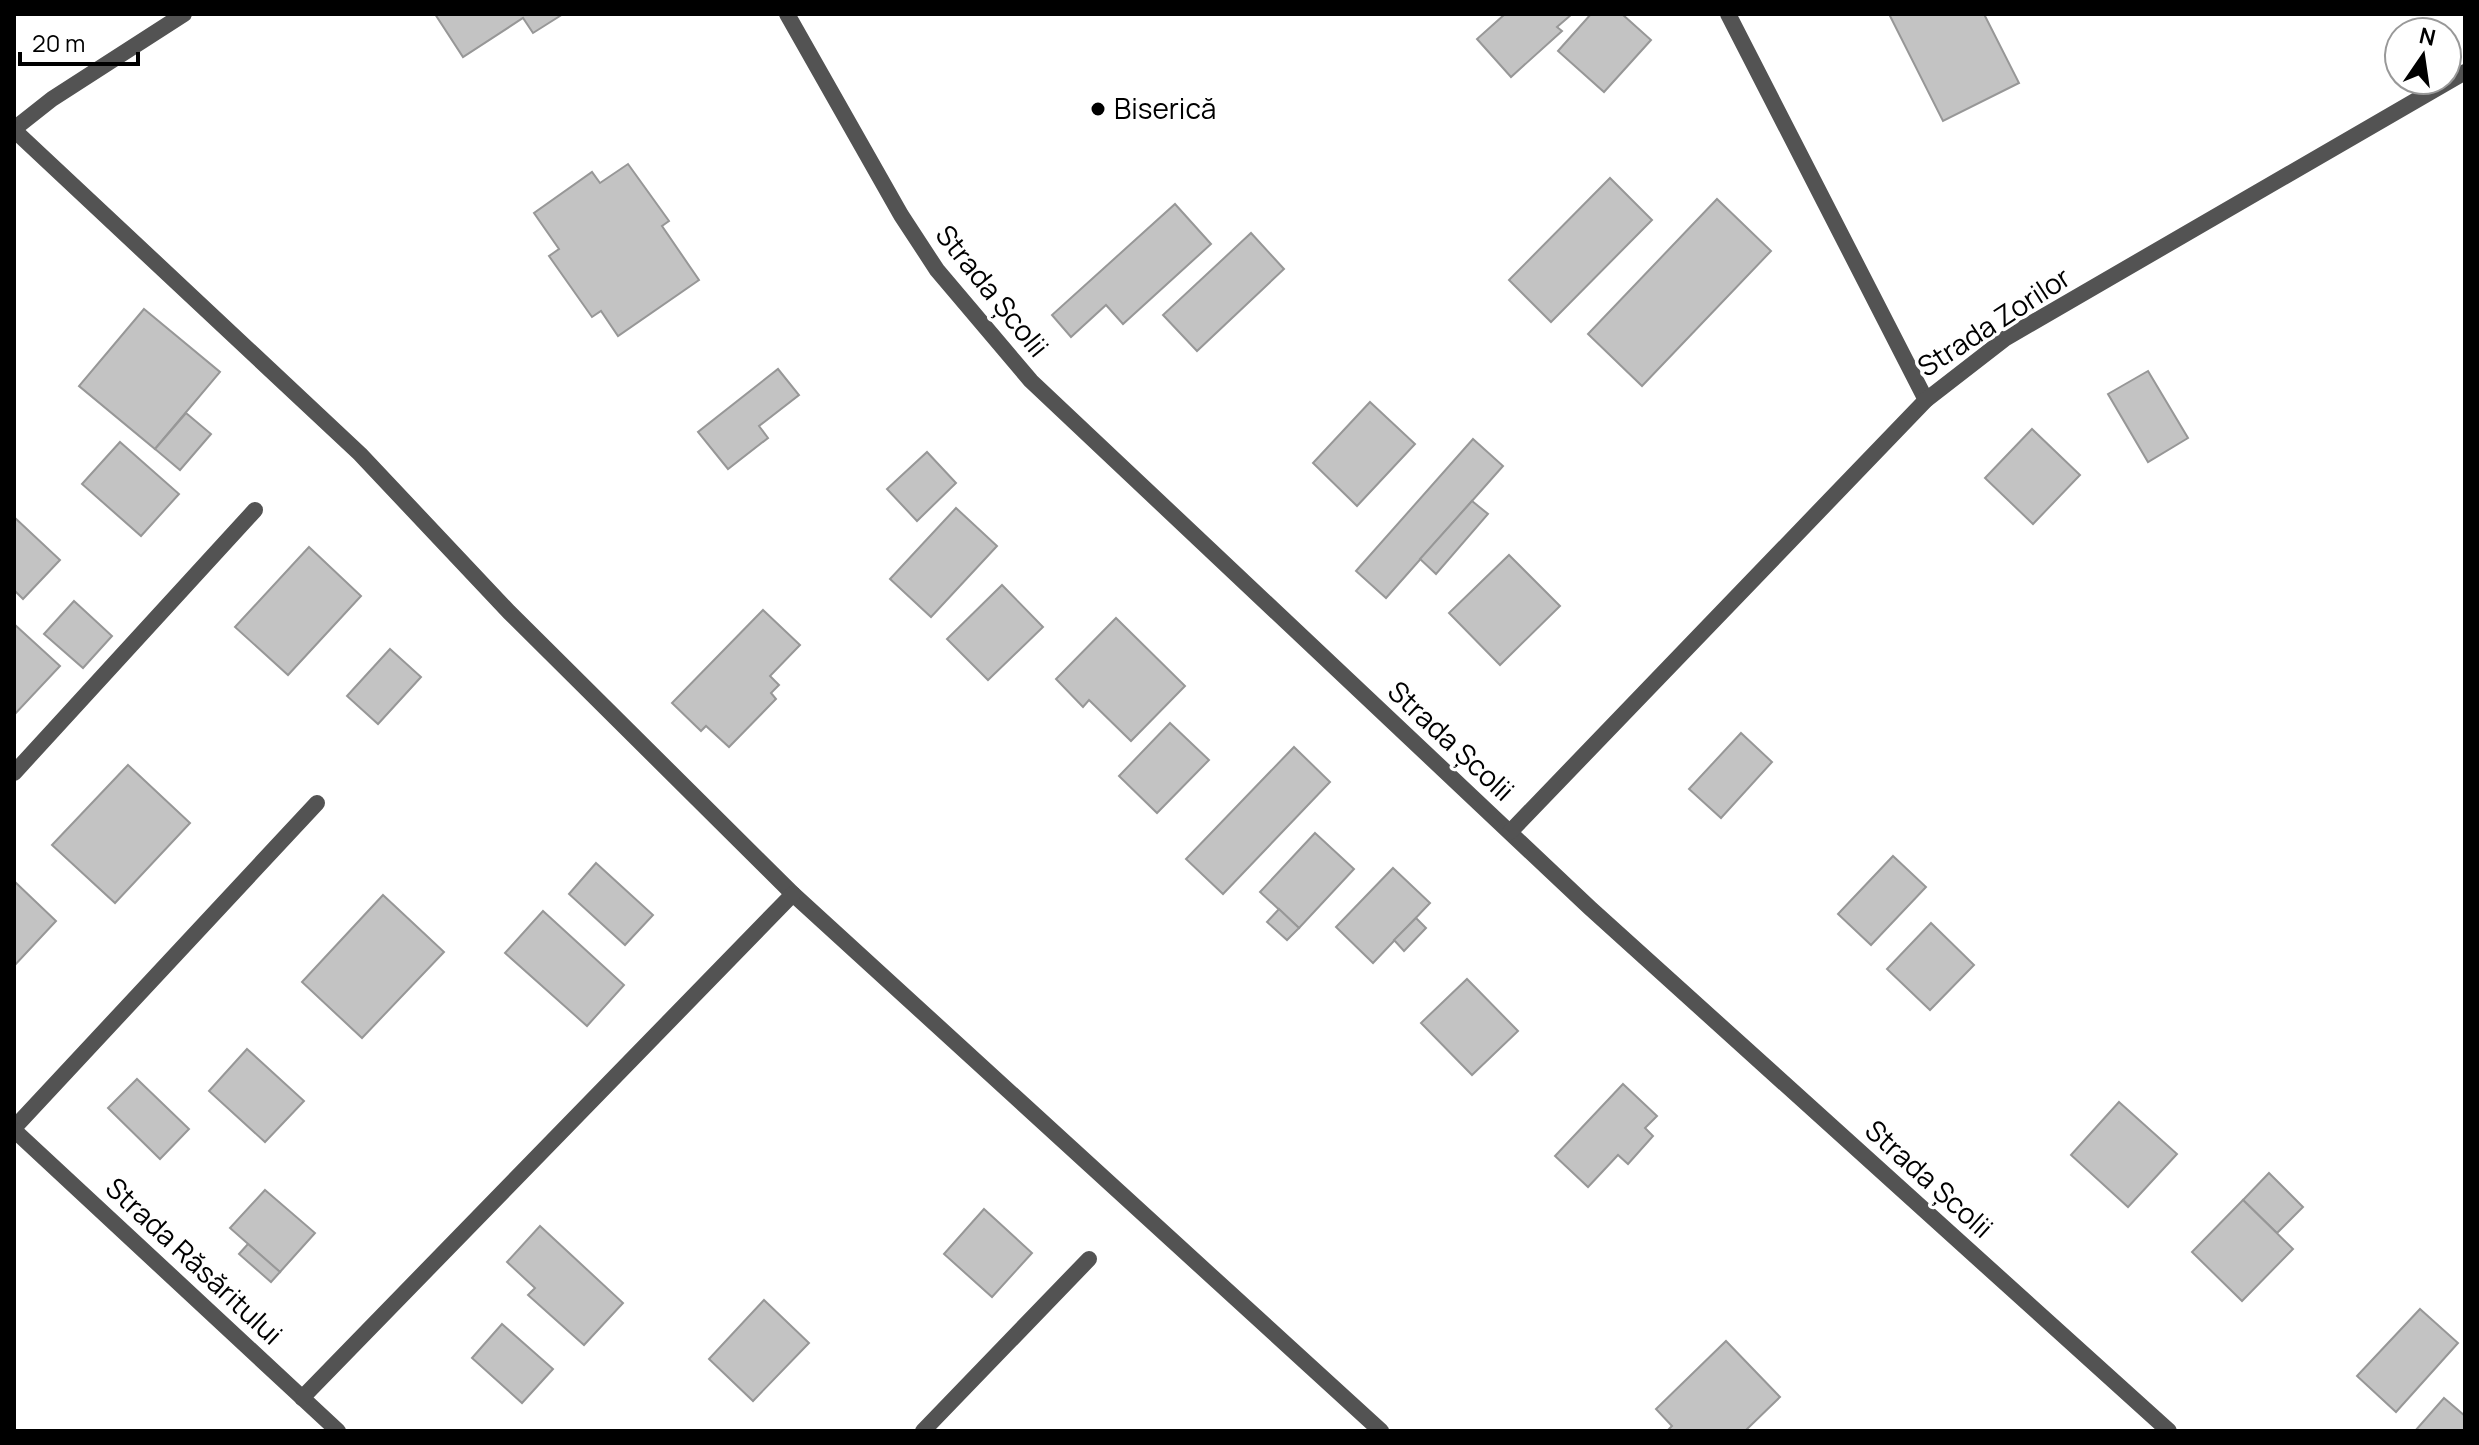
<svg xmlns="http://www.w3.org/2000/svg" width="2479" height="1445" font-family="Manrope,sans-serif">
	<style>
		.building { fill: #c3c3c3; stroke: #979797; stroke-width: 2 }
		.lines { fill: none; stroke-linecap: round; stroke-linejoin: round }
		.street { stroke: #535353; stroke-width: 16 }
		.poi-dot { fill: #000; stroke: #fff; stroke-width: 3 }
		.labels { text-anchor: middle; stroke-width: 7; stroke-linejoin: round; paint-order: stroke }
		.poi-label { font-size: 28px; fill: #000; stroke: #fff; text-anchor: start }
		.street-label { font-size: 28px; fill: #000; stroke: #fff }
	</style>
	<rect width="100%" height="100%" fill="#fff"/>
	<g class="building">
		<polygon points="435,14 563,14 533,33 523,18 463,57"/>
		<polygon points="1505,14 1572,14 1557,27 1562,31 1511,77 1477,39"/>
		<polygon points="1591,14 1622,14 1651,40 1604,92 1558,51"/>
		<polygon points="1889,14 1984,14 2019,83 1943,121"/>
		<polygon points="628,164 669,221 662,226 699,280 618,336 601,311 592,317 549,256 559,249 534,213 592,172 600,183"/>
		<polygon points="1610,178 1652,220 1551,322 1509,280"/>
		<polygon points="1717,199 1771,251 1642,386 1588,334"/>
		<polygon points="1175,204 1211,244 1123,324 1106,305 1071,337 1052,315"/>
		<polygon points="1251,233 1284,269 1197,351 1163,315"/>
		<polygon points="144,309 220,372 155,449 79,386"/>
		<polygon points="778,369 799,395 759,426 768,438 728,469 698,432"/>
		<polygon points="2148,371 2188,438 2148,462 2108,394"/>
		<polygon points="1370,402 1415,444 1357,506 1313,463"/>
		<polygon points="186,413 211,434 180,470 155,449"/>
		<polygon points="2032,429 2080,475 2033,524 1985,478"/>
		<polygon points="1473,439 1503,466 1386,598 1356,571"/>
		<polygon points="120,442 179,494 141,536 82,484"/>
		<polygon points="927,452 956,483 917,521 887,489"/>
		<polygon points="1472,501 1488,514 1436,574 1420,559"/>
		<polygon points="956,508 997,546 931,617 890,579"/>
		<polygon points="14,517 60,560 23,599 14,590"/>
		<polygon points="309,547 361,596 288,675 235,627"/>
		<polygon points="1509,555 1560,606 1500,665 1449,613"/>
		<polygon points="1002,585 1043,627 988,680 947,639"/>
		<polygon points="74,601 112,636 83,668 44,634"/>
		<polygon points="763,610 800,645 770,676 779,685 771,693 776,699 729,747 706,726 701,731 672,703"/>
		<polygon points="1116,618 1185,686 1131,741 1089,700 1083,707 1056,679"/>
		<polygon points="14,624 60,666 14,715"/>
		<polygon points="390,649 421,677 378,724 347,696"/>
		<polygon points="1170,723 1209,760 1157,813 1119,776"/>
		<polygon points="1741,733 1772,762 1721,818 1689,789"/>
		<polygon points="1294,747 1330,782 1223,894 1186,859"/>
		<polygon points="128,765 190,823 115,903 52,845"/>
		<polygon points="1315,833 1354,869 1299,928 1260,892"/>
		<polygon points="1893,856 1926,887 1871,945 1838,914"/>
		<polygon points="596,863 653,915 625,945 569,894"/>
		<polygon points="1393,868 1430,903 1373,963 1336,927"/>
		<polygon points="14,881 56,921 14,966"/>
		<polygon points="383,895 444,952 362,1038 302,982"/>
		<polygon points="1279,909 1299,928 1287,940 1267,922"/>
		<polygon points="543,911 624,985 587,1026 505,953"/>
		<polygon points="1416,918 1426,928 1404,951 1394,940"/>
		<polygon points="1931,923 1974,965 1930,1010 1887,969"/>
		<polygon points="1467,979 1518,1031 1472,1075 1421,1023"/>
		<polygon points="247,1049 304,1101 265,1142 209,1091"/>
		<polygon points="137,1079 189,1129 160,1159 108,1108"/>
		<polygon points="1623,1084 1657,1116 1645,1128 1653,1136 1628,1164 1618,1155 1588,1187 1555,1156"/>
		<polygon points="2119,1102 2177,1154 2128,1207 2071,1155"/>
		<polygon points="2269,1173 2303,1207 2277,1233 2243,1200"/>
		<polygon points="265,1190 315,1233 280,1272 230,1228"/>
		<polygon points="2243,1200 2293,1249 2242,1301 2192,1252"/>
		<polygon points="984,1209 1032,1253 992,1297 944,1254"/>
		<polygon points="540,1226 623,1303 584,1345 528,1295 535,1288 507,1262"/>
		<polygon points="248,1244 280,1272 271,1282 239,1254"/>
		<polygon points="764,1300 809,1343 753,1401 709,1359"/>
		<polygon points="2420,1309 2458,1343 2396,1412 2357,1376"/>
		<polygon points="502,1324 553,1369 522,1403 472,1358"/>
		<polygon points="1726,1341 1780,1397 1745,1431 1667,1431 1672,1426 1656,1409"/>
		<polygon points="2444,1398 2465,1416 2465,1431 2415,1431"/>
	</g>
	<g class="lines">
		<g class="street">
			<polyline points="787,14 901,215 937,270 1031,381 1590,908 2169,1431"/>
			<polyline points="1728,14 1926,400"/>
			<polyline points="14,129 52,99 184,14"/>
			<polyline points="14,130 360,454 509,612 793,894 1381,1431"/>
			<polyline points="14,773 255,510"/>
			<polyline points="1510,832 1926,400 2006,338 2465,72"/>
			<polyline points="14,1128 317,803"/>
			<polyline points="14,1130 338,1431"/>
			<polyline points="302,1398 793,894"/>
			<polyline points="923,1431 1089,1259"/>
		</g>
	</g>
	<circle class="poi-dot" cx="1098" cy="109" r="8"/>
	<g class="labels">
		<g class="poi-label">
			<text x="1114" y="119">Biserică</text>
		</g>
		<g class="street-label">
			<text transform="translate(992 291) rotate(51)" y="10">Strada Școlii</text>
			<text transform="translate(1994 322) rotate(-33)" y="10">Strada Zorilor</text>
			<text transform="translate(1451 741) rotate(43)" y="10">Strada Școlii</text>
			<text transform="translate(1929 1179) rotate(42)" y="10">Strada Școlii</text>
			<text transform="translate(194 1261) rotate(43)" y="10">Strada Răsăritului</text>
		</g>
	</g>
	<rect width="2479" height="1445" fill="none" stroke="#000000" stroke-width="32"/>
	<g transform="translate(2423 56) rotate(13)"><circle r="38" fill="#ffffff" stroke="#999999" stroke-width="2"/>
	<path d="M0-6L14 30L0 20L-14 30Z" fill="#000000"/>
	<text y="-12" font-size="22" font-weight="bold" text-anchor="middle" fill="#000000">N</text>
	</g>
	<path d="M20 52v12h118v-12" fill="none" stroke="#000000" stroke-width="4"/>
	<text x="32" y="52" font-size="24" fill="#000000" stroke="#ffffff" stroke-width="6" paint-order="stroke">20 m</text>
</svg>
